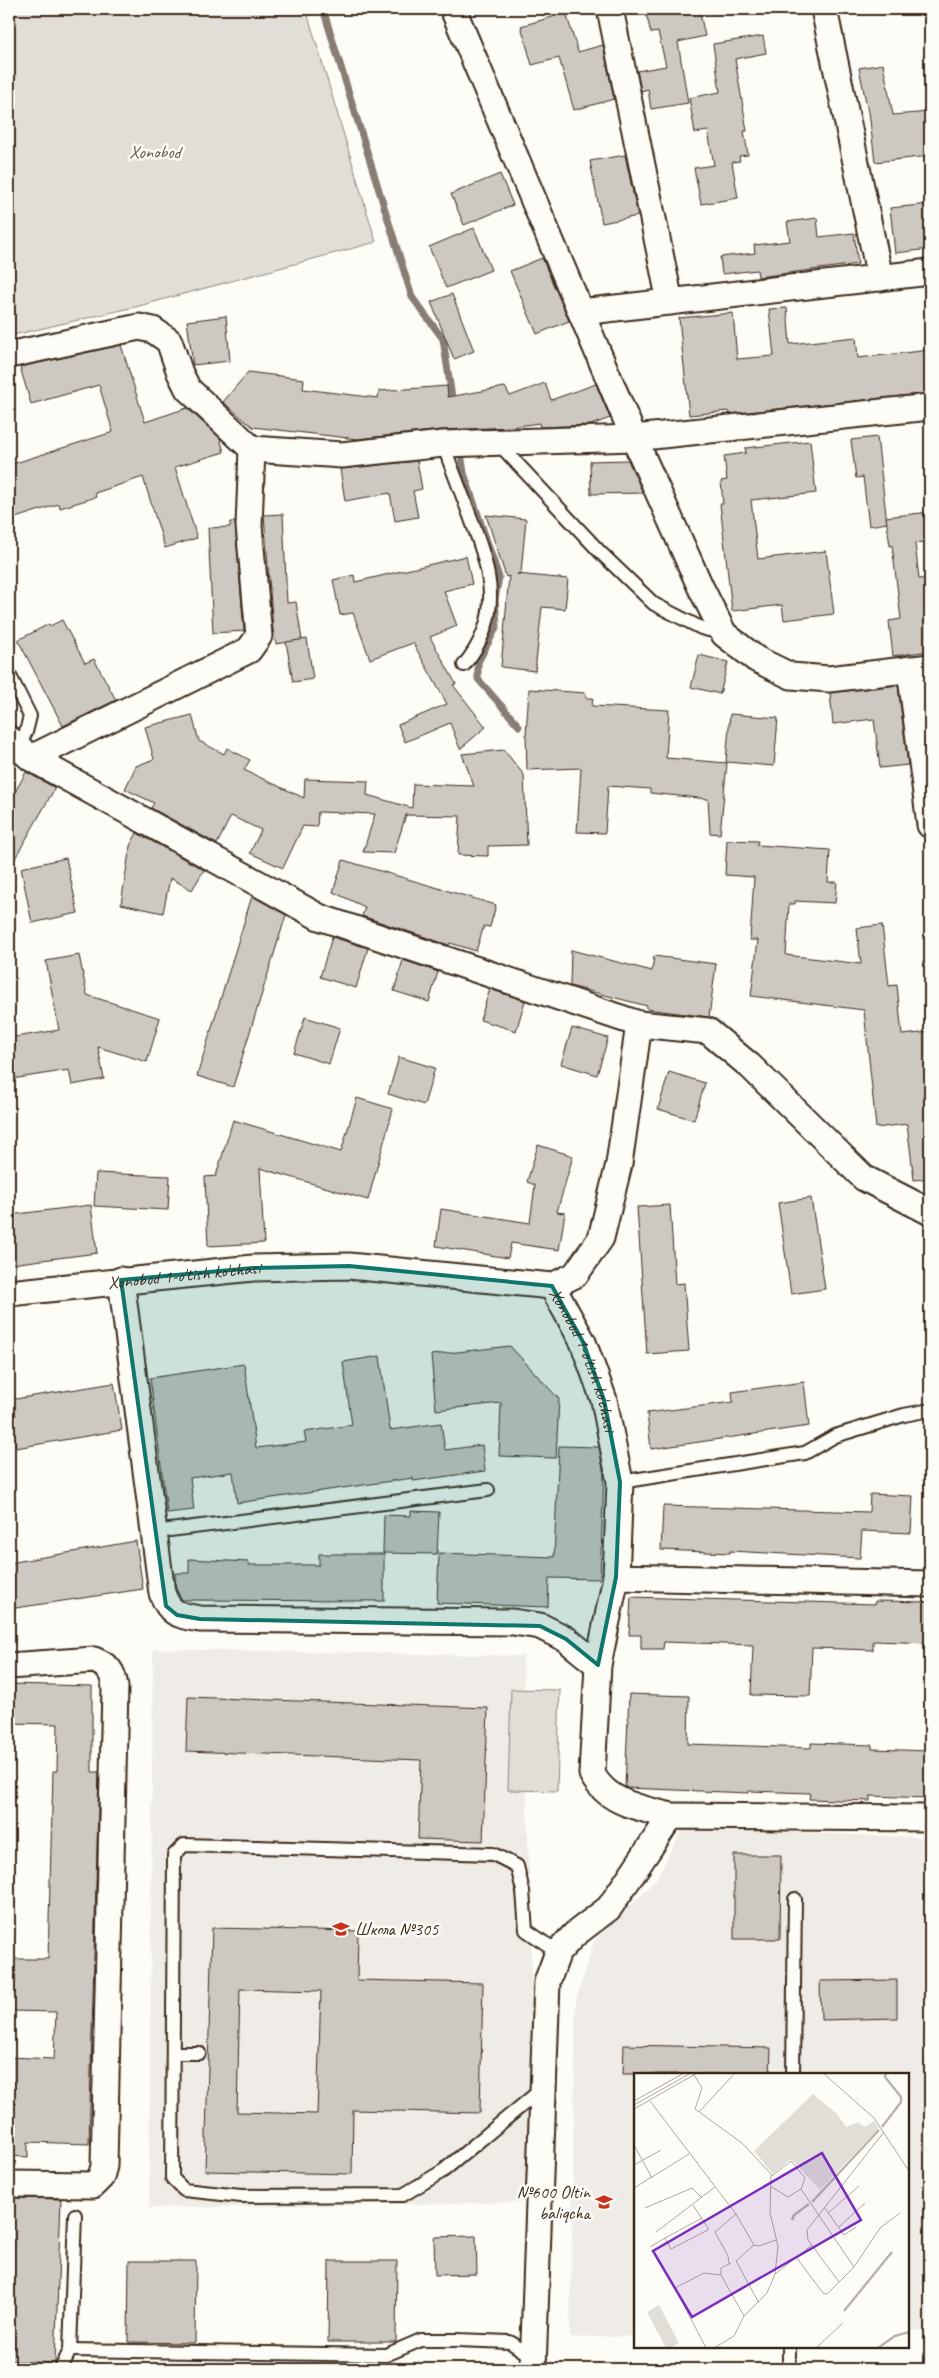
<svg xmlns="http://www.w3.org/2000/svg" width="939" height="2378" font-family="Caveat,sans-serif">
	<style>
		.built { fill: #efece7 }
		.green { fill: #e1ded7; stroke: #8e847a }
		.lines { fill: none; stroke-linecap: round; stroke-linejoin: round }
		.stream { stroke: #887d74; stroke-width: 7 }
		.building { fill: #cdc8c2; stroke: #3b2a1e; fill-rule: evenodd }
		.service-casing { stroke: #3b2a1e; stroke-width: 16 }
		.minor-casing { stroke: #3b2a1e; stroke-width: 29 }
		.service { stroke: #fdfcf7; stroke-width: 12 }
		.minor { stroke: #fdfcf7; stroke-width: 25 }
		.marked { fill: #0f766e; fill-opacity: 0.2; stroke: #0f766e; stroke-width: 4; stroke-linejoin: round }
		.labels { text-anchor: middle; stroke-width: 5; stroke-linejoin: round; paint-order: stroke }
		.park-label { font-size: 18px; fill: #64574c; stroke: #fdfcf7 }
		.street-label { font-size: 18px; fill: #3b2a1e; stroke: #fdfcf7 }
		.poi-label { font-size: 18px; fill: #3b2a1e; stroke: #fdfcf7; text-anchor: start }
		.inset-river { fill: none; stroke: #bbb4ad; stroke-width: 2.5 }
		.inset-road { fill: none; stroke: #afa8a0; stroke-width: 1 }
		.view { fill: #7b2cbf; fill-opacity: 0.15; stroke: #7b2cbf; stroke-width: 2.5 }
		.inset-edge { fill: none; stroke: #3b2a1e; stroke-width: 2.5 }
	</style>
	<rect width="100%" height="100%" fill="#fdfcf7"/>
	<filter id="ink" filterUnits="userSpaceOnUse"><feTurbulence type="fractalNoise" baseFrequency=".02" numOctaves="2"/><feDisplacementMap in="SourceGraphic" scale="10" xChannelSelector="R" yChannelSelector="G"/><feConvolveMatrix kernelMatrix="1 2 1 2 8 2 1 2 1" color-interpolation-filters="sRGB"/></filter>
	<g filter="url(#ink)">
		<g class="built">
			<polygon points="153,1649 523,1656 538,2202 149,2208"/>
			<polygon points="683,1828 930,1838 930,2330 908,2331 908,2074 635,2074 635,2336 570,2338 576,2000 594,1941 655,1881"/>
		</g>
		<g class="green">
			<polygon points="9,9 306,9 376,242 139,306 9,336"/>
			<polygon points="511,1689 560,1690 557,1791 508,1790"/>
		</g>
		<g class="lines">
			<g class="stream">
				<polyline points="323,9 412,297 443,339 453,404"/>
				<polyline points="460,446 464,473 499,577 495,599 497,626 478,662 478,679 519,726"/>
			</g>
		</g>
		<g class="building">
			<polygon points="645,9 699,9 705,36 678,42 688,103 651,109 648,89 641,91 637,71 666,66 658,32 651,33"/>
			<polygon points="566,13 578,52 603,45 614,99 574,110 559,58 532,65 521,26"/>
			<polygon points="763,36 766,53 735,59 747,131 744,131 748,155 739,156 740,161 732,162 738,198 701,204 694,168 714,165 708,131 695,133 689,98 720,92 713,44"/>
			<polygon points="883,64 893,115 930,112 930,156 875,162 869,112 868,112 859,68"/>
			<polygon points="625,155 638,216 602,223 590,161"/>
			<polygon points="500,174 513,205 464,225 451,194"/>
			<polygon points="930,204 930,249 895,253 890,208"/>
			<polygon points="817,218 819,237 854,233 858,264 758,277 757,270 722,274 720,257 755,253 754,245 790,241 787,222"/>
			<polygon points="474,228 491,270 446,288 429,247"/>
			<polygon points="542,258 569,321 537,334 510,271"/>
			<polygon points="452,294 474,351 454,359 431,302"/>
			<polygon points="787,308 790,344 856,337 858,358 930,350 930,393 729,414 729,411 689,415 679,318 733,313 737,359 774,356 769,309"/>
			<polygon points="226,316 230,361 193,365 187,321"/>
			<polygon points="121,345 145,422 187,408 220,438 224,452 175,467 197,538 165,548 143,477 95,493 96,497 60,508 59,504 9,520 9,465 113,432 99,385 31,404 20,367"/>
			<polygon points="248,372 304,379 303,389 378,398 379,391 447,386 448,397 505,387 510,396 545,383 551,400 596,384 610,418 591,425 540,427 539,423 512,427 442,430 357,439 253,427 223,402"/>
			<polygon points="877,437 887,523 869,526 863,477 856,478 851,440"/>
			<polygon points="810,441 816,493 751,500 758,559 826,551 834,614 784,620 782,605 732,611 720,504 723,504 721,481 727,480 724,456 746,453 745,448"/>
			<polygon points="628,460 643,493 591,494 590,461"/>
			<polygon points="417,461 422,489 413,491 418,517 395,521 390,493 345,501 340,469"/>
			<polygon points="930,512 930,541 915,543 919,579 930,578 930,651 893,656 889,621 901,619 892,545 890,546 886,517"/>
			<polygon points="283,514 287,603 296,602 302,640 276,644 273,630 264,515"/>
			<polygon points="486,515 526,519 521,573 517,574 568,579 565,609 542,607 535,671 501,667 509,576 506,577"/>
			<polygon points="230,522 235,522 244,631 213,633 208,528 230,527"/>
			<polygon points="466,556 472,584 444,591 457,626 430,637 456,684 453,685 486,727 460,749 450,723 405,742 398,725 447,704 413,643 370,659 353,613 340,615 333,580 354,575 355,582"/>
			<polygon points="62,620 85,663 94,659 116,700 63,726 18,640 49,624 50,626"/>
			<polygon points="307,639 313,679 293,682 286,642"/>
			<polygon points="699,655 728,662 720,694 691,687"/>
			<polygon points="898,685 908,765 880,768 874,719 833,724 830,693"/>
			<polygon points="529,689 586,693 586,698 593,698 592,706 669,710 666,758 727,763 720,834 710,833 708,799 650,793 650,789 608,786 605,833 577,832 581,768 527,770 526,734"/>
			<polygon points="730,714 778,718 774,766 726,762"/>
			<polygon points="192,715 199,741 224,754 227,748 250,760 244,770 304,798 305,779 368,781 367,795 412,808 413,784 474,786 462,754 504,750 524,775 527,845 488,846 488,856 458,855 460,816 406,815 394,853 363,852 375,814 318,812 317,827 303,826 283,868 250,853 261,830 231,816 217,844 151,808 154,803 125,789 136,766 154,759 145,727"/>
			<polygon points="26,772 55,788 9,869 9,803"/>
			<polygon points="137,833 204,870 192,890 170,878 163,913 121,904 130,846"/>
			<polygon points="727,840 758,841 757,845 830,850 828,882 837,882 835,903 795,901 795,904 789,904 786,955 861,964 857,928 882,925 889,986 897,985 902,1035 930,1032 930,1178 914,1180 907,1124 876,1128 864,1010 751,996 758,940 750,940 754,877 725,875"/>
			<polygon points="66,858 78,913 32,923 21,868"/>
			<polygon points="343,860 496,905 490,927 484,926 476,951 450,943 449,945 362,916 365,907 333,892"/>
			<polygon points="252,896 286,915 233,1087 197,1076"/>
			<polygon points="332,937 368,948 356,988 320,977"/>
			<polygon points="571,950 652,971 654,956 716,964 709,1017 647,1009 647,1006 570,986"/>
			<polygon points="79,955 87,995 160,1018 147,1062 98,1047 104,1079 72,1085 69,1070 12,1079 9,1038 59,1030 46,961"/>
			<polygon points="403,960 438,972 429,1002 394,991"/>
			<polygon points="490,989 525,1001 516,1031 480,1020"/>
			<polygon points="305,1017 340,1028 329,1064 294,1053"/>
			<polygon points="572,1028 608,1038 597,1075 561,1064"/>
			<polygon points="399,1057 435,1068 424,1105 388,1094"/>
			<polygon points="669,1072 705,1083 694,1120 658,1109"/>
			<polygon points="357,1098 393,1109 368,1200 260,1168 264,1243 208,1246 205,1177 216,1176 233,1120 341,1152"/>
			<polygon points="538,1145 573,1156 557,1212 565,1213 559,1250 511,1243 508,1258 436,1246 441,1209 530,1223 535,1185 527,1182"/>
			<polygon points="96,1173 170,1176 168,1210 94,1206"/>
			<polygon points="811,1198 825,1289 791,1294 778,1203"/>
			<polygon points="91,1205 97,1253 11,1264 9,1215"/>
			<polygon points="670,1205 675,1284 684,1283 689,1351 647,1354 637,1207"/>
			<polygon points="510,1346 559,1399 556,1458 499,1456 501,1403 436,1410 431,1355"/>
			<polygon points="380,1356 390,1430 441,1423 445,1450 482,1445 485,1471 413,1481 413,1478 237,1503 233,1472 190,1478 194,1510 167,1513 150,1378 244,1364 256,1448 306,1442 304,1432 352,1425 343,1362"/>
			<polygon points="804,1382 809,1426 651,1449 647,1413 733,1402 732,1392"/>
			<polygon points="114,1383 122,1430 16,1448 9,1400"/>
			<polygon points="559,1446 599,1447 604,1474 600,1579 549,1578 548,1607 437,1603 439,1553 554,1557"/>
			<polygon points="870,1494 913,1496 911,1533 862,1531 860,1558 730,1551 730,1553 661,1550 663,1506 869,1512"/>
			<polygon points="411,1511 439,1512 437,1554 383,1553 384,1515 411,1516"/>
			<polygon points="136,1541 143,1589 9,1609 9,1563"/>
			<polygon points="319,1554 384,1554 384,1601 182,1600 176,1589 175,1573 189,1573 189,1559 249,1562 249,1565 319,1565"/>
			<polygon points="631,1597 875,1604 875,1601 930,1602 930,1643 873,1641 873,1650 812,1648 810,1696 751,1695 753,1645 664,1642 663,1649 641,1649 641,1635 629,1635"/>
			<polygon points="9,1684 92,1686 92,1772 99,1772 89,2144 28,2142 28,2157 9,2156 9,2057 54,2059 56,2012 9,2011 9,1959 48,1959 53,1771 57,1771 58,1724 9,1723"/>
			<polygon points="629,1694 689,1696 688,1744 811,1748 811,1743 872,1745 872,1749 930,1751 930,1798 870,1796 870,1801 809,1799 810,1793 749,1791 749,1793 627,1788 625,1787"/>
			<polygon points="188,1697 488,1708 483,1841 418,1839 421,1760 186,1751"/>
			<polygon points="734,1855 781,1855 780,1939 734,1939"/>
			<path d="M212,1928L358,1931L357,1980L483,1983L480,2113L353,2110L352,2174L205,2171ZM240,1989L321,1991L317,2114L237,2112Z"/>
			<polygon points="897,1980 897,2018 821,2020 820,1981"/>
			<polygon points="624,2045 771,2048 770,2074 623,2074"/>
			<polygon points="12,2198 61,2199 55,2363 9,2361 9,2275"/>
			<polygon points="476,2236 477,2274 435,2275 434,2237"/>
			<polygon points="129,2261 196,2261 195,2343 128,2342"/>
			<polygon points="329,2261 397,2261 396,2342 328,2342"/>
		</g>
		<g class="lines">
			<g class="service-casing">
				<g id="service">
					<polyline points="497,442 600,552 654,604 701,628 724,634"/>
					<path d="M443,444C452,469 462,494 471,519C491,573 504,616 464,665"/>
					<polyline points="9,674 30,716 26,732 9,761"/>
					<polyline points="620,1482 805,1453 835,1436 904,1415 930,1410"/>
					<polyline points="154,1532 488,1490"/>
					<polyline points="173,2053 199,2053"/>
					<polyline points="793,2074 795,1899"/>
					<polyline points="543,2088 443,2171 403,2195 241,2196 184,2190 172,2178 174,1855 184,1845 493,1854 517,1866 523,1891 526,1930 558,1952"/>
					<polyline points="70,2350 386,2355 421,2340 457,2340 510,2342 534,2358"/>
					<polyline points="61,2369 70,2350 75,2215"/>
					<polyline points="789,2369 789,2347"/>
				</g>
			</g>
			<g class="minor-casing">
				<g id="minor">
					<polyline points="453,9 634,438 700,586 724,634 756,659 791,676 829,679 930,667"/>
					<polyline points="610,9 670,302"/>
					<polyline points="824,9 880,278"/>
					<polyline points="581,312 930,272"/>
					<polyline points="9,355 139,327 153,330 169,341 180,373 188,389 252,449 249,526 259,636 249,650 31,758"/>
					<polyline points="252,449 342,455 443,444 634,438 930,407"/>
					<polyline points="910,669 930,825"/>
					<polyline points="9,739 31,758 319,917 639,1024 708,1031 750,1066 864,1178 930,1212"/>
					<path d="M121,1280L162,1593C170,1615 178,1615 200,1619L513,1622L540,1626L566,1639L598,1665"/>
					<path id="s1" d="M552,1286L583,1342L604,1400L620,1482L616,1577L930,1584"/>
					<path id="s2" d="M9,1293L253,1268L349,1266L552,1286L575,1275L601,1238L619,1164L639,1024"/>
					<path d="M616,1577L598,1665L592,1774C608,1804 641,1808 671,1816"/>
					<path d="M9,1666L94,1660C109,1666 113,1672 115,1687L104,2166L101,2177L93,2185L9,2184"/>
					<polyline points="533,2369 547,1982 558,1952 575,1934 609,1908 671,1816 930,1818"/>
				</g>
			</g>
			<use href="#service" class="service"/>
			<use href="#minor" class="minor"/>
		</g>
	</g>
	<path class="marked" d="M349,1266L552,1286L583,1342L604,1400L620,1482L616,1577L598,1665L566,1639L540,1626L200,1619L177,1615L166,1606L121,1280L253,1268Z"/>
	<defs>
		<g id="school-bare" transform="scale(1.35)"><path d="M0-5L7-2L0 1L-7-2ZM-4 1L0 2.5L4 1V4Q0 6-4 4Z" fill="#c8321e" stroke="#fdfcf7" stroke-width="2.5" paint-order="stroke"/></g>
	</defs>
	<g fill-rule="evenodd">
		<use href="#school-bare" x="341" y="1929"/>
		<use href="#school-bare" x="604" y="2202"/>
	</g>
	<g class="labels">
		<g class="park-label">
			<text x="155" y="158">Xonobod</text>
		</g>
		<g class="street-label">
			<text dy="6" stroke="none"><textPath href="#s2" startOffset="176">Xonobod 1-o'tish ko'chasi</textPath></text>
			<text dy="6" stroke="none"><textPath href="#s1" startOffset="81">Xonobod 1-o'tish ko'chasi</textPath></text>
		</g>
		<g class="poi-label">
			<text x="355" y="1935">Школа №305</text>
			<text x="590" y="2198" text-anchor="end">№600 Oltin<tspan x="590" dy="21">baliqcha</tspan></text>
		</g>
	</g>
	<g transform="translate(634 2073)">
		<rect width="275" height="275" fill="#fdfcf7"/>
		<path d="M179,21L203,41L212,54L224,49L231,54L240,48L245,55L186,117L157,86L139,101L120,78ZM25,232L45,270L36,275H32L13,239Z" fill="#e1ded7"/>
		<path class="inset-river" d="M248,54L267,29V24L251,4L252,0M178,129L245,57M158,147L160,142L175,131M210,238L258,179M244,275L261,263L275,259"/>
		<path class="inset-road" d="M59,0L68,15L61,36L108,70L137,101L136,140L144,173L141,201L133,220L110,243L100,263L80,275M189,0L240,45L275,98M0,28L50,0M16,28L102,141L120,172M0,32L57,0M0,36L63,0M65,39L101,0M0,72L18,105M0,92L27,77M136,113L154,124L167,116L171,105L157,88L138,103M0,115L55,81M167,116L220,194M59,132L74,155V157L37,176L31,165L68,145M190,134L210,162L222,154M11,135L58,115L68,125M194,140L225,113M205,154L231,130M22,159L81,114M120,172L102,188L125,230M120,172L125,173L142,167M16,174L31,165M162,184L189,220L193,221L220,194L246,155L266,140M95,191L94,183L81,159L102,141M141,201L178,172M87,202V195L97,190M205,209L174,167L173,157L250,59M72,275L41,215L70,200L87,202L110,243M182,275L209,250"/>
		<path class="view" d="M188,80L227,147L58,244L19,178Z"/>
		<rect width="275" height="275" class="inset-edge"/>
	</g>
	<rect width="939" height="2378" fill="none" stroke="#fdfcf7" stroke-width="30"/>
	<rect x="15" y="15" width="909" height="2348" fill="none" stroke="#3b2a1e" stroke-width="2" filter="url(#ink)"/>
</svg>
